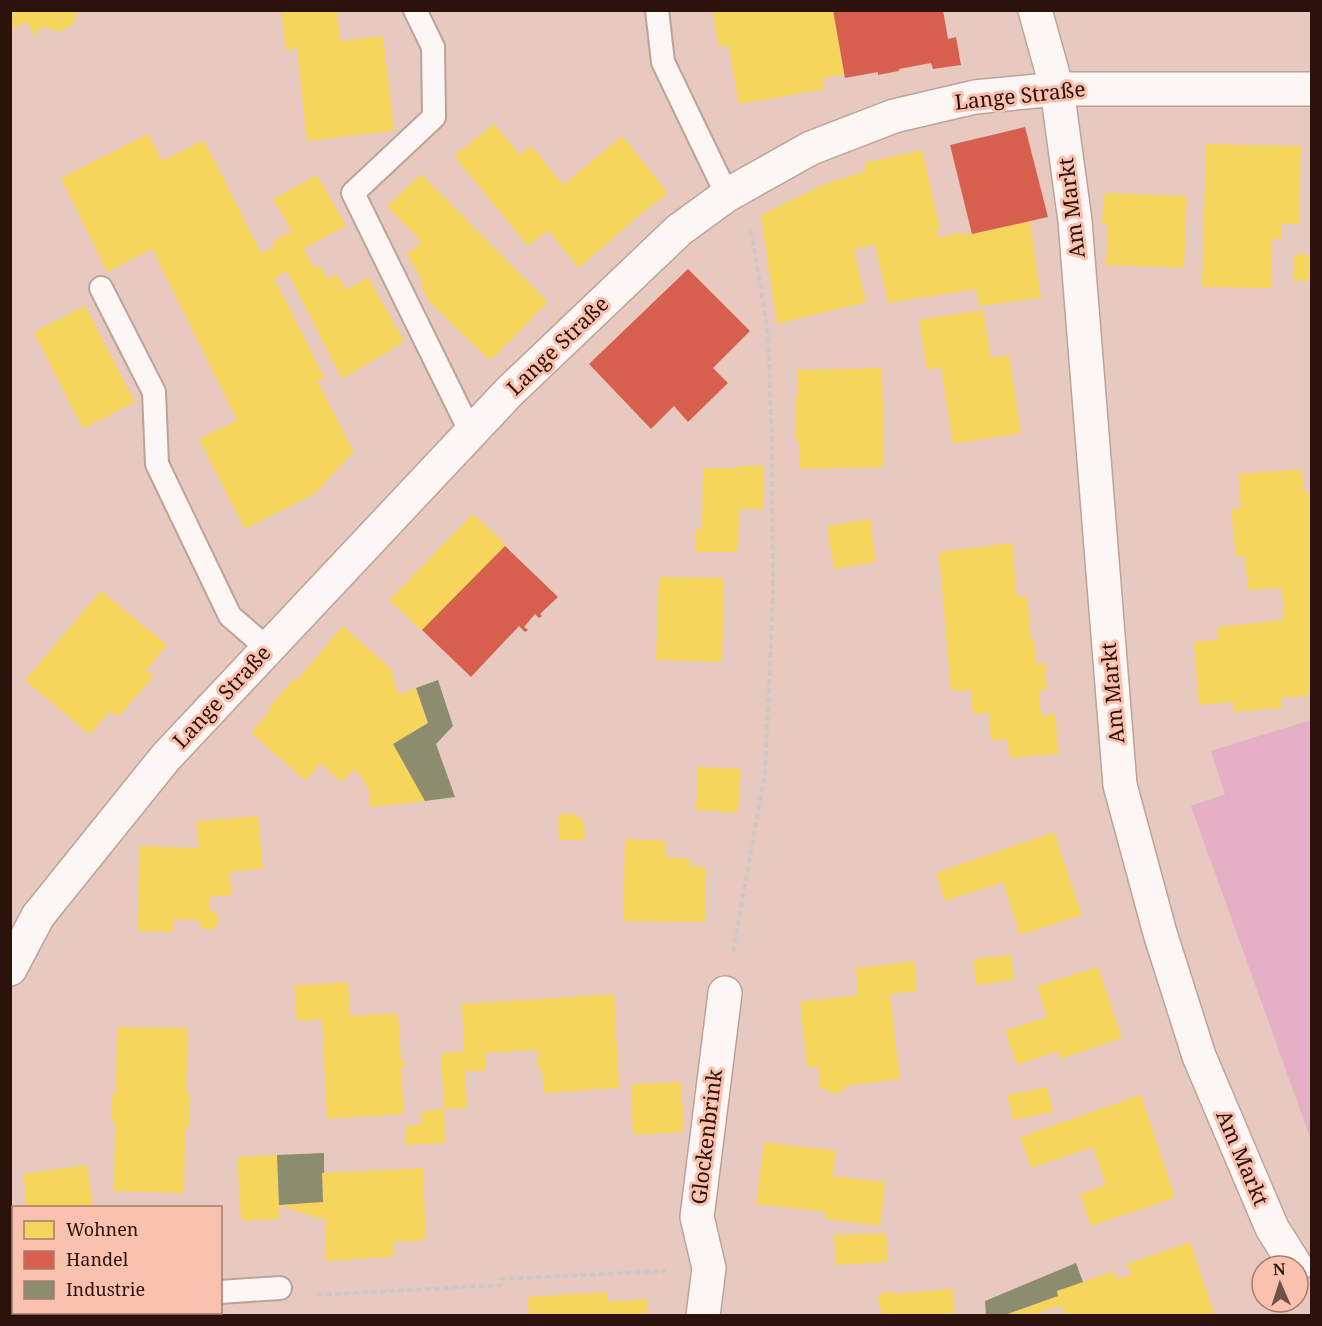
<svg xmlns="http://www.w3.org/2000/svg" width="1322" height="1326" font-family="'Noto Serif',serif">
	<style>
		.green { fill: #e5afc5 }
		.homes { fill: #f6d55c }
		.shops { fill: #d6604d }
		.industry { fill: #8c8c6e }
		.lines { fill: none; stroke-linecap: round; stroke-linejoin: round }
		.lane-casing { stroke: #bda29a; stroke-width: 26 }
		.street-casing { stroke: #bda29a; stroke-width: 36 }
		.secondary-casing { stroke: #bda29a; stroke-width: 36 }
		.path { stroke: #d1c8c5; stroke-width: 4; stroke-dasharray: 6 3; stroke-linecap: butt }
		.lane { stroke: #fcf7f5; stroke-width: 22 }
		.street { stroke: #fcf7f5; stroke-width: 33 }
		.secondary { stroke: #fcf7f5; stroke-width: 33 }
		.labels { text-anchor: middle; stroke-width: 6; stroke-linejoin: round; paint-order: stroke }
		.street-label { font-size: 21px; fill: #2b120a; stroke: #f9c1ae }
	</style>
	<rect width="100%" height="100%" fill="#e8c9bf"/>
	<polygon class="green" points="1311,720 1312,720 1311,1140 1191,806 1225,794 1211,751"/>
	<g class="homes">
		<polygon points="10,10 78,10 73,25 59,32 45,27 35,32 38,36 35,37 27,22 10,30"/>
		<polygon points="281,10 337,10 340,41 383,36 394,131 307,141 297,48 286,50"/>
		<polygon points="712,10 833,10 844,75 823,78 825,89 739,104 728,45 719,47"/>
		<polygon points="494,124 520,155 531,146 563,185 622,136 668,193 642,213 579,268 548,230 528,246 454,156"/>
		<polygon points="148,134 162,161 204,140 261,253 275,247 273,241 292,231 273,199 317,175 346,226 304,248 314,269 319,265 328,279 337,274 346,290 368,277 404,342 342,379 287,271 274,278 324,377 317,381 354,452 314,494 245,529 199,439 237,420 152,249 107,272 61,178"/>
		<polygon points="1206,144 1301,146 1299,224 1281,224 1281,239 1272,239 1271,288 1202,287"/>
		<polygon points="922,150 940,229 936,230 938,238 962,232 963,235 972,234 1030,221 1041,298 979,306 976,289 888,303 875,245 854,249 866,302 777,324 761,215 823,185 866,171 864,163"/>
		<polygon points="421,174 548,302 495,356 489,360 426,298 428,297 420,285 424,283 406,253 409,253 422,242 387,207"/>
		<polygon points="1109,193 1187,196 1184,268 1106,265 1108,224 1102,224 1104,195"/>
		<polygon points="1310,254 1310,281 1293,281 1293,255"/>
		<polygon points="85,306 135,402 83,429 34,332"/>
		<polygon points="983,310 991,358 1009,355 1021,433 953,444 941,367 927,370 919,320"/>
		<polygon points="882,368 884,467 799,469 799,441 795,441 795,396 798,397 797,370"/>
		<polygon points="738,466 763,466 764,509 739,509 738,552 695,552 695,529 702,529 703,468 738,468"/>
		<polygon points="1302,469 1303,492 1311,492 1311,695 1281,698 1282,708 1234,712 1233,702 1199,705 1194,642 1217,640 1217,627 1284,620 1282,588 1248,590 1245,556 1236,556 1231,509 1241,508 1238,474"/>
		<polygon points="473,514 506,545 422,631 389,600"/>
		<polygon points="870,519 876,562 834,569 827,526"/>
		<polygon points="1012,543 1017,597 1027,596 1031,640 1034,640 1036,664 1045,663 1047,690 1039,691 1041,716 1055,714 1059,754 1009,758 1008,739 991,741 989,713 973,714 971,690 951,691 939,552"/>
		<polygon points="659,577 724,578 722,662 656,660"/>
		<polygon points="101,591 167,645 146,670 154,676 118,717 110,711 90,735 25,680"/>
		<polygon points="343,626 390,668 399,695 416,688 428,723 393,744 426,801 370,807 370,791 355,769 341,782 320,763 306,781 251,733 271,709 269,707 294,679 296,681"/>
		<polygon points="698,767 741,769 738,813 696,810"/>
		<polygon points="576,814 584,822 585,840 559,840 558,815"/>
		<polygon points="258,816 263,869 229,872 232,895 210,897 209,910 216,912 219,920 216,927 208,930 201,927 198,920 174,919 174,932 138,931 139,846 199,848 196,821"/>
		<polygon points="1054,832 1082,915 1020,935 1003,882 945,901 936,873"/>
		<polygon points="625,839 665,841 665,857 691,859 690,866 705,867 705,922 623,921"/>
		<polygon points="1011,955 1014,980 976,985 973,959"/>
		<polygon points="914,961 917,991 890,994 900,1079 846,1086 842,1092 831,1093 825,1089 820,1089 818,1066 807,1067 800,1002 858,995 856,968"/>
		<polygon points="1098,967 1122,1038 1060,1059 1058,1051 1017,1065 1005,1031 1047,1017 1037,986"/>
		<polygon points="348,982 350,1016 398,1013 401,1061 406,1061 406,1065 401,1066 404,1114 327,1119 322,1019 297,1021 294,986"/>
		<polygon points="614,994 619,1088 544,1093 542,1071 538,1067 537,1054 541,1050 485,1053 486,1071 465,1071 467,1108 444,1109 445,1143 405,1145 405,1126 422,1124 422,1111 444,1109 441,1053 464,1052 462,1004"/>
		<polygon points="117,1027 188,1028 186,1092 190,1091 189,1129 185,1128 184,1193 114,1191 115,1122 111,1122 112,1095 116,1094"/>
		<polygon points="681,1082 684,1132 633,1135 631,1084"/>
		<polygon points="1047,1087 1053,1112 1013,1120 1007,1095"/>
		<polygon points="1141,1095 1175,1198 1091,1226 1080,1194 1106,1185 1093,1147 1031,1168 1020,1137"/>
		<polygon points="764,1142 836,1151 832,1176 885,1182 880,1226 825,1219 826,1212 756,1204"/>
		<polygon points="277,1155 280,1219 241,1221 237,1157"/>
		<polygon points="87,1165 93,1208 27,1208 23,1174"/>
		<polygon points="423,1168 426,1240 393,1242 393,1257 326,1261 325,1219 320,1219 279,1205 323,1202 322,1173"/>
		<polygon points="886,1233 888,1262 836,1265 834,1235"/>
		<polygon points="1190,1242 1215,1316 1065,1316 1061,1305 1030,1316 1003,1316 1058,1296 1057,1291 1114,1271 1116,1279 1131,1275 1127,1264"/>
		<polygon points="953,1289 955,1316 882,1316 881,1309 879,1306 878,1298 883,1292 891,1291 893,1294"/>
		<polygon points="607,1292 608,1302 647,1299 648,1316 529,1316 528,1297"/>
	</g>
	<g class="shops">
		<polygon points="833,10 943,10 948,39 956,37 961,65 933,69 931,63 899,69 899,71 878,75 878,72 845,78"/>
		<polygon points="1025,127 1048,217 972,234 950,145"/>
		<polygon points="688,269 750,331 713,368 728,383 688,422 674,406 651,429 589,364"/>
		<polygon points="505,546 558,597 540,614 542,616 539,618 535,614 524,627 528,630 525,632 519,626 471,677 422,630"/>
	</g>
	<g class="industry">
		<polygon points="438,680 453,726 436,744 455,797 425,801 393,744 428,723 416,688"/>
		<polygon points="324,1153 324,1173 322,1173 323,1202 279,1205 277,1155"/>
		<polygon points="1076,1263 1083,1282 1057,1291 1058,1296 1002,1316 986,1316 985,1301"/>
	</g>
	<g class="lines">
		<g class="lane-casing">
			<g id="lane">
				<polyline points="415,10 433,47 434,117 353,193 471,433"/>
				<polyline points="657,10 663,62 727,195"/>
				<polyline points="101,288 154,392 157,464 230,616 267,648"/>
				<polyline points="220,1292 280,1288"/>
				<polyline points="10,1303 14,1302"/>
			</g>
		</g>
		<g class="street-casing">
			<g id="street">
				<polyline points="1035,10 1057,89 1075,221 1120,785 1160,933 1199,1056 1272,1228 1296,1266"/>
				<polyline points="703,1316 709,1268 697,1217 725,993"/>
			</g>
		</g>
		<g class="secondary-casing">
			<polyline id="secondary" points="10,969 38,916 166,757 509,392 679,230 727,195 811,148 894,116 975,97 1057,89 1312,89"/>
		</g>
		<g class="path">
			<polyline points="733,952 765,773 773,598 772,440 769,360 767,326 751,229"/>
			<polyline points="317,1295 501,1285 501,1279 666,1271"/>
		</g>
		<use href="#lane" class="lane"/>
		<use href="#street" class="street"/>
		<use href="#secondary" class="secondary"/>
	</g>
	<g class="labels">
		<g class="street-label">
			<text transform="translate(1020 96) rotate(-6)" y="7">Lange Straße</text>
			<text transform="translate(1072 208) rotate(-97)" y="7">Am Markt</text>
			<text transform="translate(558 346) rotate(-44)" y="7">Lange Straße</text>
			<text transform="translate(1113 693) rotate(-95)" y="7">Am Markt</text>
			<text transform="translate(222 697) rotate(-47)" y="7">Lange Straße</text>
			<text transform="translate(707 1137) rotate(-83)" y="7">Glockenbrink</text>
			<text transform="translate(1242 1158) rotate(67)" y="7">Am Markt</text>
		</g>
	</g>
	<rect width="1322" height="1326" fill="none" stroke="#2b120a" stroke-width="24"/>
	<rect x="12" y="1206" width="210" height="108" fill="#f9c1ae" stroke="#a77b6c" stroke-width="1.5"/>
	<rect x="24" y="1221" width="30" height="18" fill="#f6d55c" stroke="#a77b6c" stroke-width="1.5"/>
	<text x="66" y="1236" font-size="18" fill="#2b120a">Wohnen</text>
	<rect x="24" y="1251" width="30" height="18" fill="#d6604d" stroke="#a77b6c" stroke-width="1.5"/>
	<text x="66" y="1266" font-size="18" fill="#2b120a">Handel</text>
	<rect x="24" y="1281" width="30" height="18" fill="#8c8c6e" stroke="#a77b6c" stroke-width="1.5"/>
	<text x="66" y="1296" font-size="18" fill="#2b120a">Industrie</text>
	<g transform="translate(1280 1284) rotate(357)"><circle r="28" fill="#f9c1ae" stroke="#a77b6c" stroke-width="1.5"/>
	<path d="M0-4.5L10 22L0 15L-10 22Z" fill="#6d5249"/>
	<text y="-9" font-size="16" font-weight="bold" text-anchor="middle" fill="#2b120a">N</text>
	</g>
</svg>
